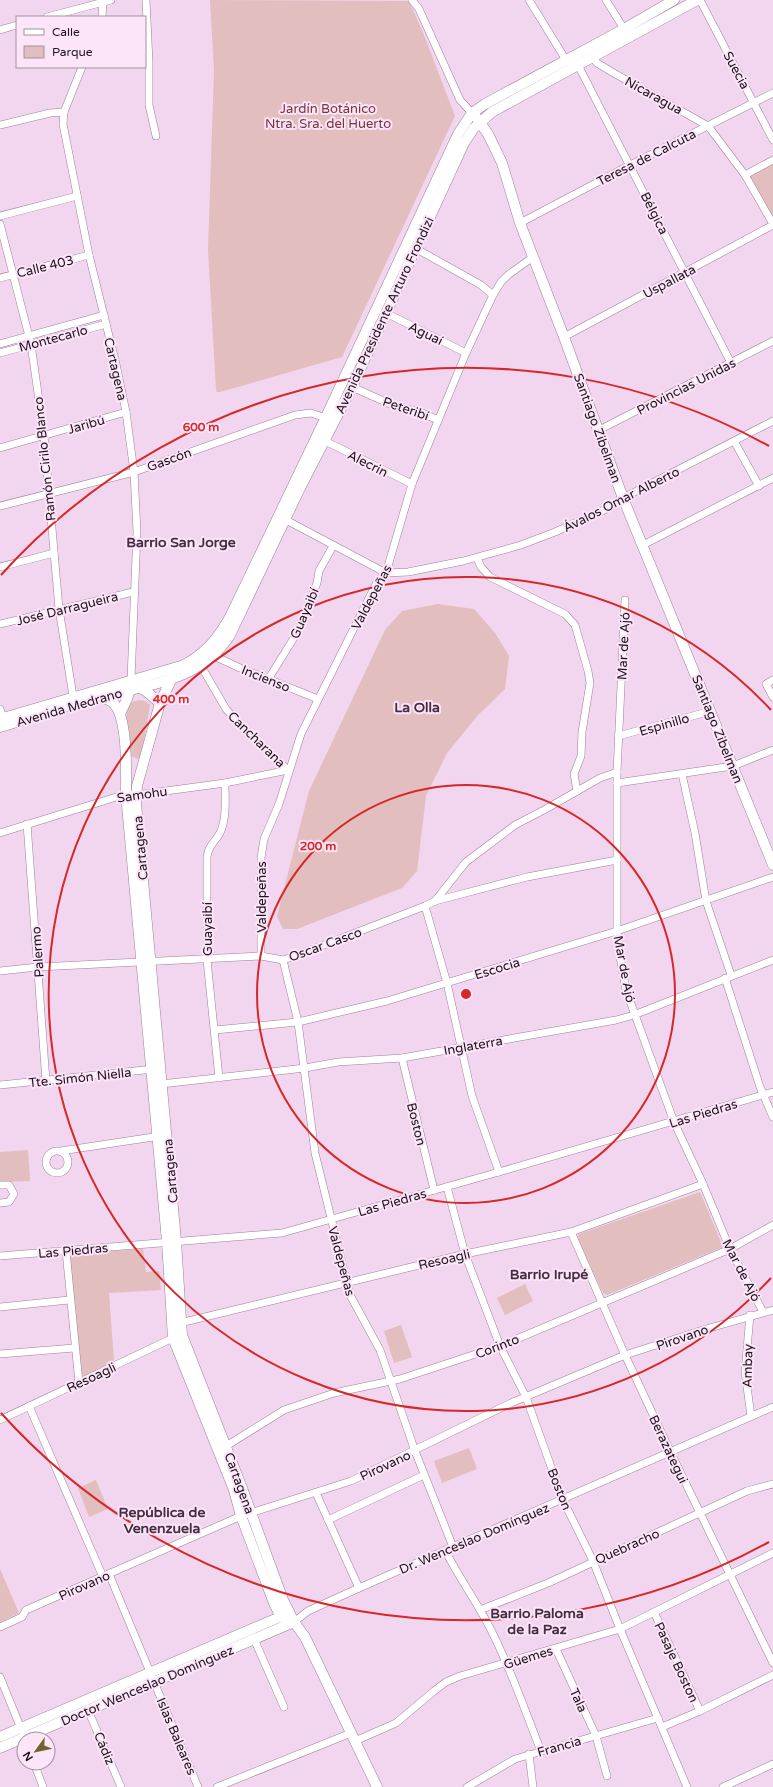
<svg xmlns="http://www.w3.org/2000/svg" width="773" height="1787" font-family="'Varela Round',sans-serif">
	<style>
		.green { fill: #e2bebe }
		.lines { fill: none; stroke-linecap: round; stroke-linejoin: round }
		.street-casing { stroke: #9c8199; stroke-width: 8 }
		.secondary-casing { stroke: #9c8199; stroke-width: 11 }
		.street { stroke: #fff; stroke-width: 7 }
		.secondary { stroke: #fff; stroke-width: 10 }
		.ring { fill: none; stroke: #d62828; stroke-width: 2 }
		.labels { text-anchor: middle; stroke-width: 4; stroke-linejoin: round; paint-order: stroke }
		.street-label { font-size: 13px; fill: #1e141d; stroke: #fce4f9 }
		.park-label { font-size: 13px; fill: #773338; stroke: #fce4f9 }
		.neighbourhood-label { font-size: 14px; font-weight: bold; fill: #452e42; stroke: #fce4f9 }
		.centre { fill: #d62828; stroke: #fce4f9; stroke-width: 2 }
		.ring-label { font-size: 12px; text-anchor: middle; font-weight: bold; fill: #d62828; stroke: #fce4f9; stroke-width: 4; stroke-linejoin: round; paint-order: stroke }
	</style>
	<rect width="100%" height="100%" fill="#f2d5ee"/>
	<g class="green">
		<polygon points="210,0 409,1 424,35 455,116 342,357 220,392 217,392 216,389 208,250 214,70"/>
		<polygon points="773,163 773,218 749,176"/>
		<polygon points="438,604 474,609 495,633 509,656 505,689 478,715 447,753 426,796 417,871 402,888 297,929 283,929 277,916 309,791 385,630 402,611"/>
		<path d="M139,700L145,701L150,705L141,757L138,759L131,756C130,744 123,715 129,706C131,702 135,701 139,700Z"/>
		<polygon points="28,1150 30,1181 0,1182 0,1152"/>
		<polygon points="700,1192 723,1247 607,1295 603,1293 577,1237 579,1234"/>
		<polygon points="143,1249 146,1272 159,1271 161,1290 109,1293 114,1361 82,1377 69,1254"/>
		<polygon points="525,1284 533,1301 505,1315 497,1298"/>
		<polygon points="401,1325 412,1357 394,1363 384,1331"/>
		<polygon points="469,1448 477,1469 442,1483 434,1461"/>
		<polygon points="96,1480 108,1509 89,1517 78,1488"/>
		<polygon points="0,1569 19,1613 0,1622"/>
	</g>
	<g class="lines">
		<g class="street-casing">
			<g id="street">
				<polyline points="146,0 149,62 149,105 156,136"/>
				<polyline points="412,0 419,9 460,100 472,113"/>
				<polyline points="529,0 566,60 578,65 731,363"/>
				<polyline points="606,0 624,29"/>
				<polyline points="700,0 773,140"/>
				<polyline points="47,17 111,0"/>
				<polyline points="102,17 103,0"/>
				<polyline points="0,30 17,25"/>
				<polyline points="590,54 597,63 612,72 708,126 745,175 773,224"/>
				<polyline points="82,67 64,112 63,124 89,255 116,364 126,412 134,472 137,532 131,679"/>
				<polyline points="0,125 50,113 64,112"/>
				<polyline points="745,175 773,160"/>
				<polyline points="0,216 77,196"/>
				<polyline points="520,223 630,165 773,93"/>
				<polyline points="0,224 31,344 44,436 59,609 73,696"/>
				<polyline points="415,248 481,285 493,295"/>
				<polyline points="0,278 89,255"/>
				<polyline points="386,313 466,353"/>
				<polyline points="564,337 773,225"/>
				<polyline points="0,344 104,315"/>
				<polyline points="0,353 106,324"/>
				<polyline points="352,387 397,407 420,412 438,420"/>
				<polyline points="599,430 773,341"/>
				<polyline points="325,441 412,484"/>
				<polyline points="734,441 759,486"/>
				<polyline points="0,448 126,412"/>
				<polyline points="0,506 134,472 295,415 311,413 329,419"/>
				<polyline points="286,520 386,573 408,572 463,561 521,545 555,532 604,510 623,498 773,421"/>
				<polyline points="643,545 773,478"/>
				<polyline points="477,558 481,567 490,577 565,614 575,625 588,671 590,683 582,732 581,756 574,774 577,791"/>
				<polyline points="0,567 54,553"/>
				<polyline points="625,600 617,772 617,931 620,957 626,990 674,1122 703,1184 730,1249 763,1312"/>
				<polyline points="0,624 133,592"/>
				<polyline points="214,656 240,668 318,699"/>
				<polyline points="201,666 226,709 243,728 288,770"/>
				<polyline points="269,678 297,633 317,583 319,571 333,546"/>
				<polyline points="773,680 766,684 773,697"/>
				<polyline points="0,709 4,721"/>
				<polyline points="618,736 711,711"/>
				<polyline points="682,774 695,833 706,901 731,975"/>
				<polyline points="617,783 733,766 773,750"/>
				<polyline points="27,824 46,1081"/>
				<polyline points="0,833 126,794 136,795 225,783 288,770"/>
				<polyline points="435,901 466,862 515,825 544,810 600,778 617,772"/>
				<polyline points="425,906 447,983 472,1096 499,1172"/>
				<polyline points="261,956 261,858 264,839 279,804 301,734 377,582 386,573 412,484 466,353 493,295 501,282 508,275 533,257"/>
				<polyline points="283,960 298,1022 315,1153 350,1295 380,1350 415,1451 453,1547"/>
				<polyline points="0,971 38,967 261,956 283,960 298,955 425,906 435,901 527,877 617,860"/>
				<polyline points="725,978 760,1087 773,1117"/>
				<polyline points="215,1030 298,1022 387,1001 617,931 773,877"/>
				<polyline points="402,1058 434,1190"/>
				<path d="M219,1078L207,960V857C208,846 215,842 220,833C227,819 225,798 225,783"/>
				<polyline points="161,1084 305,1068 338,1062 402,1058 616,1020 634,1015 773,960"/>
				<polyline points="0,1085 154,1069"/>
				<circle cx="57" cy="1162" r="11"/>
				<polyline points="61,1151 160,1136"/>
				<polyline points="0,1185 9,1185 14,1194 9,1202 0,1203"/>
				<polyline points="447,1187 465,1254 500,1346 526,1397 563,1500 593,1561 620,1629 687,1787"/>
				<polyline points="571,1232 625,1355 670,1451 773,1663"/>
				<polyline points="66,1251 79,1383"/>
				<polyline points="0,1256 282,1233 499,1172 773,1092"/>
				<polyline points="0,1307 69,1300"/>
				<polyline points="750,1315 745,1372 751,1416"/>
				<polyline points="180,1323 465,1254 571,1232 703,1184"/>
				<polyline points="0,1354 74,1348"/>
				<polyline points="29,1406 103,1577"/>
				<polyline points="0,1420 177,1336"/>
				<polyline points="223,1448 284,1410 334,1393 400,1379 500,1346 730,1249 773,1225"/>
				<polyline points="316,1493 359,1588"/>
				<polyline points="328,1520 424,1475"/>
				<path d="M445,1550C459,1578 477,1602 491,1630C511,1669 525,1711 541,1751"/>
				<polyline points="109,1574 198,1787"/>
				<polyline points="480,1610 548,1583 747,1491 773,1484"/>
				<polyline points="654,1612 700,1711"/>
				<polyline points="294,1622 308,1611 359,1588 773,1407"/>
				<polyline points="0,1627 22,1617 26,1610 241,1516 351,1481 511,1403 625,1355 706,1329 773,1310"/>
				<polyline points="254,1639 284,1707"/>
				<polyline points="556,1649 596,1736 607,1776"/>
				<polyline points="0,1677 22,1731"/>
				<polyline points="88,1710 121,1787"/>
				<polyline points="662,1727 700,1711 773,1675"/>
				<polyline points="355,1741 396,1723 434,1691 446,1682 460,1676 620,1629 773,1553"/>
				<polyline points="529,1754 533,1787"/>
				<polyline points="34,1763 43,1787"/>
				<polyline points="217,1787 351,1733"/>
				<polyline points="467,1787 515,1759 658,1718"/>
				<polyline points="723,1787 773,1764"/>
			</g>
		</g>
		<g class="secondary-casing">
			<g id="secondary">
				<polyline points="476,117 488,134 502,163 520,223 564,337 623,498 773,865"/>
				<polyline points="172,678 160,703 137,786 136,804 176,1241 182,1335 242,1488 283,1600 294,1622 305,1637 377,1787"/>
				<polyline points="138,687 147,692 160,703"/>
				<path d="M99,698C104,698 112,700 115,705C128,721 126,773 126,794L167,1241L173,1338L234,1490L241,1516L274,1603L281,1617L294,1622"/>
				<polyline points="120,714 127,699 131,687"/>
				<path d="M0,719L181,666C204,656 219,638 231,615L326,417L458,134L472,113L485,104L624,29L674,0"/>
				<path d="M0,727C30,718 60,708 91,699C141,685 199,684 230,635L300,488L352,387L464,143L474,128L492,112L697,0"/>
				<polyline points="0,1737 287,1614"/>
				<polyline points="0,1748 294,1622"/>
			</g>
		</g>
		<use href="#street" class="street"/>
		<use href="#secondary" class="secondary"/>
	</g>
	<g class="ring">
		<circle cx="466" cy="994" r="209"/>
		<path d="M771 1278A417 417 0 1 1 771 710"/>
		<path d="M769 1542A626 626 0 0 1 1 1413M1 575A626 626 0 0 1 769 446"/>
	</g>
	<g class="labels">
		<g class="street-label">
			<text transform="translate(737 70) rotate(62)" y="5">Suecia</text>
			<text transform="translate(654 95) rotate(29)" y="5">Nicaragua</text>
			<text transform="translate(646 157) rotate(-27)" y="5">Teresa de Calcuta</text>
			<text transform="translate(655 213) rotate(63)" y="5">Bélgica</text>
			<text transform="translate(45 266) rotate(-14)" y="5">Calle 403</text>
			<text transform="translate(669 281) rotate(-28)" y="5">Uspallata</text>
			<text transform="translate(384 315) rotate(-65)" y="5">Avenida Presidente Arturo Frondizi</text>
			<text transform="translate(426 333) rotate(26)" y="5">Aguaí</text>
			<text transform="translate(53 338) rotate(-15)" y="5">Montecarlo</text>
			<text transform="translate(116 369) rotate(77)" y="5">Cartagena</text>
			<text transform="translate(686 386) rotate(-27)" y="5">Provincias Unidas</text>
			<text transform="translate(406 408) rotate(19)" y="5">Peteribí</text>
			<text transform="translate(86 424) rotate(-16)" y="5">Jaribú</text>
			<text transform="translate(598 428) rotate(70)" y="5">Santiago Zibelman</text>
			<text transform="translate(44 459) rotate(-96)" y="5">Ramón Cirilo Blanco</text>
			<text transform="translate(169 459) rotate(-20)" y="5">Gascón</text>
			<text transform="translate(368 463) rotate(27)" y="5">Alecrin</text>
			<text transform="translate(621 499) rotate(-27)" y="5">Ávalos Omar Alberto</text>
			<text transform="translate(371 597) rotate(-62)" y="5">Valdepeñas</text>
			<text transform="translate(67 608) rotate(-14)" y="5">José Darragueira</text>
			<text transform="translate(304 613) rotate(-67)" y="5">Guayaibí</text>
			<text transform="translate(623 646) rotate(-87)" y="5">Mar de Ajó</text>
			<text transform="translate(266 678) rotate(22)" y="5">Incienso</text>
			<text transform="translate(69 707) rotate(-16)" y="5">Avenida Medrano</text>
			<text transform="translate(664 724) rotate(-16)" y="5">Espinillo</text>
			<text transform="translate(718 729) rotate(68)" y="5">Santiago Zibelman</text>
			<text transform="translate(257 739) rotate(44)" y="5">Cancharana</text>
			<text transform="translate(142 794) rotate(-8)" y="5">Samohu</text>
			<text transform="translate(140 848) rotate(-95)" y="5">Cartagena</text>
			<text transform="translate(261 897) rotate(-90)" y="5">Valdepeñas</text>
			<text transform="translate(207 929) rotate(-90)" y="5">Guayaibí</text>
			<text transform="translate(325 944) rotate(-20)" y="5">Oscar Casco</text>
			<text transform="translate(37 952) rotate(-94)" y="5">Palermo</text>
			<text transform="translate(497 968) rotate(-17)" y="5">Escocia</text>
			<text transform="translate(625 969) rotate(79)" y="5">Mar de Ajó</text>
			<text transform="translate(473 1045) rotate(-10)" y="5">Inglaterra</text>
			<text transform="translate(80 1077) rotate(-6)" y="5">Tte. Simón Niella</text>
			<text transform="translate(703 1113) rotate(-17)" y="5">Las Piedras</text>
			<text transform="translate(417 1124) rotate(76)" y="5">Boston</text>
			<text transform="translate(170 1171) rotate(-95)" y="5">Cartagena</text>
			<text transform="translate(392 1202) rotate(-16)" y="5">Las Piedras</text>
			<text transform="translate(73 1250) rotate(-5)" y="5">Las Piedras</text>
			<text transform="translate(444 1259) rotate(-13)" y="5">Resoagli</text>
			<text transform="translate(342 1261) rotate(75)" y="5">Valdepeñas</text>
			<text transform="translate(742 1270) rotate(63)" y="5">Mar de Ajó</text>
			<text transform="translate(682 1337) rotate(-19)" y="5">Pirovano</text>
			<text transform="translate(497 1346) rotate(-21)" y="5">Corinto</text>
			<text transform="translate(747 1366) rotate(-89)" y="5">Ambay</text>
			<text transform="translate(91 1377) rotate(-25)" y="5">Resoagli</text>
			<text transform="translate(669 1449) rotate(65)" y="5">Berazategui</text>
			<text transform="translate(385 1465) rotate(-25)" y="5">Pirovano</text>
			<text transform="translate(240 1483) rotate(70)" y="5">Cartagena</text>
			<text transform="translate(560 1489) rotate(68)" y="5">Boston</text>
			<text transform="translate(474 1538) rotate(-23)" y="5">Dr. Wenceslao Domínguez</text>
			<text transform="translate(627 1546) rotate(-24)" y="5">Quebracho</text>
			<text transform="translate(84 1585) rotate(-24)" y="5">Pirovano</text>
			<text transform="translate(528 1657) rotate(-17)" y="5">Güemes</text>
			<text transform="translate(677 1662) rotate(65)" y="5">Pasaje Boston</text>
			<text transform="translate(147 1685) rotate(-23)" y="5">Doctor Wenceslao Domínguez</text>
			<text transform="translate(579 1700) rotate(65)" y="5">Tala</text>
			<text transform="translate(177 1736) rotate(67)" y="5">Islas Baleares</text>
			<text transform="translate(559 1746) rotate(-16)" y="5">Francia</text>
			<text transform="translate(105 1748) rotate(67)" y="5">Cádiz</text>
		</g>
		<g class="park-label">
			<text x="328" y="113">Jardín Botánico<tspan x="328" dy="15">Ntra. Sra. del Huerto</tspan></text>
		</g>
		<g class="neighbourhood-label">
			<text x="181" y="547">Barrio San Jorge</text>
			<text x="417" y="712">La Olla</text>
			<text x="549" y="1279">Barrio Irupé</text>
			<text x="162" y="1517">República de<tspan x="162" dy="16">Venenzuela</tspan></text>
			<text x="537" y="1618">Barrio Paloma<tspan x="537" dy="16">de la Paz</tspan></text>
		</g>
	</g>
	<circle cx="466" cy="994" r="6" class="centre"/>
	<g class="ring-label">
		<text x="201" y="431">600 m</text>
		<text x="171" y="703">400 m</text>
		<text x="318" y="850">200 m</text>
	</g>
	<rect x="16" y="16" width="130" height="52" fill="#fce4f9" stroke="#a391a1"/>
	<rect x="24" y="29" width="20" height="6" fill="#ffffff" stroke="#a391a1"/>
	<text x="52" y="36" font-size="12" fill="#1e141d">Calle</text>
	<rect x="24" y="46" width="20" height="12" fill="#e2bebe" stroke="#a391a1"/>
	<text x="52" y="56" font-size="12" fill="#1e141d">Parque</text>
	<g transform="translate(36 1751) rotate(237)"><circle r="19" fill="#fce4f9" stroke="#a391a1"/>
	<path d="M0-3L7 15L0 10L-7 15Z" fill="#756231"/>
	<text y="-6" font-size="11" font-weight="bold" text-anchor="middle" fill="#1e141d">N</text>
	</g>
</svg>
